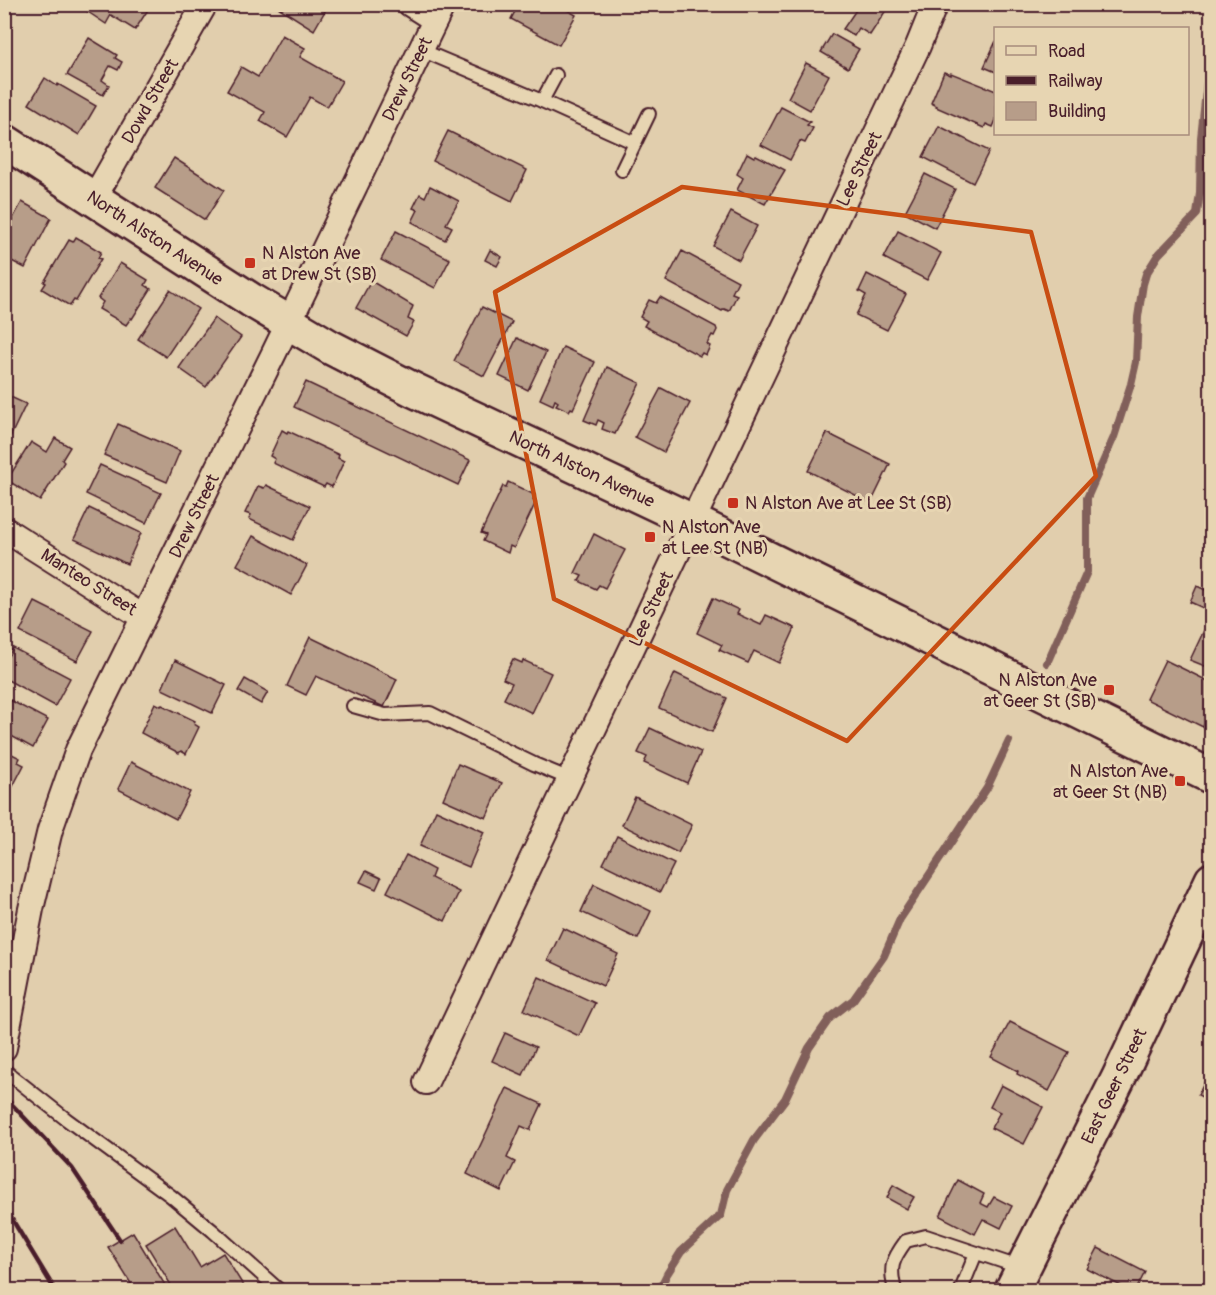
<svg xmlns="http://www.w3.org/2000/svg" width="1216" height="1295" font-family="Pangolin,sans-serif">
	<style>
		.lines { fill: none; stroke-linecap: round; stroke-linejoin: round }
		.stream { stroke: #815e5a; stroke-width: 8 }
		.building { fill: #b79d89; stroke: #4a1f2b; stroke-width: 1.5 }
		.lane-casing { stroke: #4a1f2b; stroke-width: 16 }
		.street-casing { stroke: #4a1f2b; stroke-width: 28 }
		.secondary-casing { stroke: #4a1f2b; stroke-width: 38 }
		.lane { stroke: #e7d5b2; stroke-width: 12 }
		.street { stroke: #e7d5b2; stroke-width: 24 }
		.secondary { stroke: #e7d5b2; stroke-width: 33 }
		.rail { stroke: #4a1f2b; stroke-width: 4.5 }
		.marked { fill: none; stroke: #c84d12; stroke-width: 4.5; stroke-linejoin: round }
		.poi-dot { fill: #c8321e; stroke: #e7d5b2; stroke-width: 2 }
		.labels { text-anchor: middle; stroke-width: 6; stroke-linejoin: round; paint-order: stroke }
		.street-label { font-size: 18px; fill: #4a1f2b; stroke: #e7d5b2 }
		.poi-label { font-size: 18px; fill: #4a1f2b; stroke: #e7d5b2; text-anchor: start }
	</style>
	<rect width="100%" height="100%" fill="#e1cead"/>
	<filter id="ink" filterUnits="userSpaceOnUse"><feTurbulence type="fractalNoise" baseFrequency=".0167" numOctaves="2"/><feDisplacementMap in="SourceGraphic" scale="12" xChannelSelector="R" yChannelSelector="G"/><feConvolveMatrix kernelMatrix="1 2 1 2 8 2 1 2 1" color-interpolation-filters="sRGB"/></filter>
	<g filter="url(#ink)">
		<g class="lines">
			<g class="stream">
				<polyline points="1047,663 1087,572 1087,498 1114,437 1131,384 1136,362 1138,317 1143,284 1146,274 1158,255 1197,214 1200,193 1201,138 1207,82 1212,67"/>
				<polyline points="659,1290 667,1274 681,1252 721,1215 727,1190 754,1140 785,1099 809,1048 830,1018 853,1000 884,956 900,919 987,788 1009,741"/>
			</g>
		</g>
		<g class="building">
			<polygon points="76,4 151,4 151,5 135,30 111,15 106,24"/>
			<polygon points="273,4 329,4 314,30"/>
			<polygon points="519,4 557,4 576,15 559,45 511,19"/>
			<polygon points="860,4 890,4 870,35 859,28 854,36 843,29"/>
			<polygon points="832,34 859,49 848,68 821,52"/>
			<polygon points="282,35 305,48 300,57 342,81 327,107 310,97 287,137 260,121 265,112 227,91 241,67 258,77"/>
			<polygon points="89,38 117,55 115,58 122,62 118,70 110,66 102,80 109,85 103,95 67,75"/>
			<polygon points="996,41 996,72 984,67"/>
			<polygon points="806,63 829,75 810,110 788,98"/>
			<polygon points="944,72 951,75 951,73 996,91 996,120 993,127 986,124 984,128 936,107 937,106 931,103"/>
			<polygon points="45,78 57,86 58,84 96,106 79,135 29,104"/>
			<polygon points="781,107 810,122 807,125 813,128 805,143 800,141 790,160 761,145"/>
			<polygon points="939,126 989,151 973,183 923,157"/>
			<polygon points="448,131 527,170 512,201 433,161"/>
			<polygon points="747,153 754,157 756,155 785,170 765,204 737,190 743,178 737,174"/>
			<polygon points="174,158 224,190 205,220 155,188"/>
			<polygon points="925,174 955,189 935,228 905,212"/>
			<polygon points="430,186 459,201 446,224 452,227 445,240 412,222 418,210 413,208 420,194 425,197"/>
			<polygon points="22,202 51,218 25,268 4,257 4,235"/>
			<polygon points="731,212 757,226 739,260 713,246"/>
			<polygon points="396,231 450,259 435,288 381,260"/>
			<polygon points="898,231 941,253 927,280 884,258"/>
			<polygon points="76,237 101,252 98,258 101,259 76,301 74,300 70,306 42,289 46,283 44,282 69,240 73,242"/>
			<polygon points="490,250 502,257 497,266 485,260"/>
			<polygon points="682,251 738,281 732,293 737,295 729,311 724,309 722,311 666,281"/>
			<polygon points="120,263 148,280 145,285 151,289 132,319 131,318 126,325 99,309 103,302 98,298"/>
			<polygon points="867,274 906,294 887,330 856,315 866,295 859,291"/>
			<polygon points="371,281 413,306 408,319 414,322 406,336 356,308"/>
			<polygon points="170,290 198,309 166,357 138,339"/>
			<polygon points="660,297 716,327 717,330 714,336 712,335 707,344 710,346 706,355 702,353 700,356 644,326 647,321 640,317 649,300 656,303"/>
			<polygon points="482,307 512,322 484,376 454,361"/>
			<polygon points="214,318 241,337 206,387 179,368"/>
			<polygon points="517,338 546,352 528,390 499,376"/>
			<polygon points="563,347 595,362 573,409 571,408 569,411 556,405 558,402 555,400 553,405 540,399"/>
			<polygon points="607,367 640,383 615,434 602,429 604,423 598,420 596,425 584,420"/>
			<polygon points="306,382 470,460 458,485 294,407"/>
			<polygon points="661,388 690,403 664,452 635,437"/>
			<polygon points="4,394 26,404 4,450"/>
			<polygon points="118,424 180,451 167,482 104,455"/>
			<polygon points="282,430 287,433 288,431 339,455 338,458 344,461 332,487 326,484 324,487 273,463 275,459 270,456"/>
			<polygon points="827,433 890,464 871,503 808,471"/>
			<polygon points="55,438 70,447 62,460 64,462 40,501 7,480 31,442 47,452"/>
			<polygon points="100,465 161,493 146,523 86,494"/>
			<polygon points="508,482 535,495 533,500 536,502 514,548 510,546 508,553 483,541 486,535 481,533 503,486 506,487"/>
			<polygon points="266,485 310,506 293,540 249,519 251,515 245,513 258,486 264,488"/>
			<polygon points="89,508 141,533 127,564 74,539"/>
			<polygon points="594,534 625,550 605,588 599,585 596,589 579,581 582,576 575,573"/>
			<polygon points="253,536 307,565 291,595 237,565"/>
			<polygon points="1197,586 1212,593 1212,612 1190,602"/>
			<polygon points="713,598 739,610 737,614 761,625 766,615 795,628 779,663 754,651 748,663 719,650 722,645 697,633"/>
			<polygon points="35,602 93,631 77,661 20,632"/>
			<polygon points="1207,624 1212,626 1212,669 1190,660"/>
			<polygon points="310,637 397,679 384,707 316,676 306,695 287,686"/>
			<polygon points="13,648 70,678 55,706 4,678 4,662"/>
			<polygon points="513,659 522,663 523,660 551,673 532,713 504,699 512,683 503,679"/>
			<polygon points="175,660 226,685 212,713 162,689"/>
			<polygon points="1165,660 1212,683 1212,711 1203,727 1146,699"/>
			<polygon points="675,673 727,698 712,732 659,708"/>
			<polygon points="245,679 268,692 261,704 238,691"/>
			<polygon points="4,697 48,720 33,748 4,732"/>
			<polygon points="155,703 161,706 162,705 195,721 194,724 199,727 186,754 181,751 179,753 141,733"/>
			<polygon points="650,728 701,752 687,783 644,763 647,757 638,753"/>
			<polygon points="4,750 20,758 18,762 24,765 11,790 6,787 4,789"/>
			<polygon points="131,762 190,792 176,819 118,789"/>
			<polygon points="458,764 502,783 486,818 443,799"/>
			<polygon points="635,797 692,825 678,853 622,825"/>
			<polygon points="436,810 484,832 469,867 420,846"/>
			<polygon points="617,836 674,864 660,892 603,864"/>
			<polygon points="406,855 434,870 431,878 459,892 445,921 387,892"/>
			<polygon points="366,871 381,878 376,889 360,882"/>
			<polygon points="594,884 651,911 638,939 581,912"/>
			<polygon points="563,928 618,954 603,986 548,960"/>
			<polygon points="539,977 595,1003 579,1036 524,1010"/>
			<polygon points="1010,1022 1069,1052 1049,1091 1017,1074 1018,1071 991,1057"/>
			<polygon points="505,1033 536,1047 523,1075 492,1061"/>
			<polygon points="1212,1068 1212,1102 1198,1095"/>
			<polygon points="1001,1085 1043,1107 1024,1144 991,1128 1000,1112 990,1107"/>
			<polygon points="507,1088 542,1104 530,1130 521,1126 507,1158 515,1162 501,1191 467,1174"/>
			<polygon points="958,1180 984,1194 980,1203 988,1207 994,1197 1012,1206 1001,1228 983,1219 975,1234 940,1216"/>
			<polygon points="893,1185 914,1197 907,1209 887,1198"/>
			<polygon points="175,1226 200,1267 223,1253 246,1290 174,1290 146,1244"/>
			<polygon points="133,1232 168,1290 135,1290 108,1247"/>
			<polygon points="1098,1248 1145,1272 1136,1290 1129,1290 1087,1269"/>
		</g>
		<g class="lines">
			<g class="lane-casing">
				<g id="lane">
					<polyline points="421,50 542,101"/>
					<polyline points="556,75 542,101 635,143"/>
					<polyline points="622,170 649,114"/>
					<polyline points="353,706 385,715 430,713 534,764 570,779"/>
					<polyline points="4,1070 66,1119 171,1196 213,1231 279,1290"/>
					<path d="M895,1290C889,1267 892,1260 906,1241L926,1236L1022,1268"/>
					<polyline points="961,1290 976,1253"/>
				</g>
			</g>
			<g class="street-casing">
				<g id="street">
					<polyline points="410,4 435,20"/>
					<polyline points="94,198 205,4"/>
					<polyline points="4,529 143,617"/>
					<polyline points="4,1048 31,909 50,830 78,750 274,353 443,4"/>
					<polyline points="426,1082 918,46 935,4"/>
				</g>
			</g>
			<g class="secondary-casing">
				<g id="secondary">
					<polyline points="4,141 251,300 330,347 414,390 692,521 1212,777"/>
					<polyline points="1012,1290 1118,1079 1212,880"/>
				</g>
			</g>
			<use href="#lane" class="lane"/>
			<use href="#street" class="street"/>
			<use href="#secondary" class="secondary"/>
			<g class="rail">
				<polyline points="4,1096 72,1168 120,1240"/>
				<polyline points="4,1206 55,1290"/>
			</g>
		</g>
	</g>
	<path class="marked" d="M682,187L1031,232L1096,476L847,741L554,599L495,292Z"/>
	<g class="poi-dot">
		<rect x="244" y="257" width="12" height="12" rx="3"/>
		<rect x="727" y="497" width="12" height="12" rx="3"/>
		<rect x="644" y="531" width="12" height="12" rx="3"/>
		<rect x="1103" y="684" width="12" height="12" rx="3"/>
		<rect x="1174" y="775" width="12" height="12" rx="3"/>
	</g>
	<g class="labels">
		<g class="street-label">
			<text transform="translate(407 79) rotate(-64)" y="6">Drew Street</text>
			<text transform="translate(150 101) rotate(-60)" y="6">Dowd Street</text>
			<text transform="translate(859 169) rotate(-64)" y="6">Lee Street</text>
			<text transform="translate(155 238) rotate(33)" y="6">North Alston Avenue</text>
			<text transform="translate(582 469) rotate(25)" y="6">North Alston Avenue</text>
			<text transform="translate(194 516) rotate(-64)" y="6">Drew Street</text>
			<text transform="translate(89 582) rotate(32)" y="6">Manteo Street</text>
			<text transform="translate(651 609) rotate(-65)" y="6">Lee Street</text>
			<text transform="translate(1114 1086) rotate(-64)" y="6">East Geer Street</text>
		</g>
		<g class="poi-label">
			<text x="262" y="259">N Alston Ave<tspan x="262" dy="21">at Drew St (SB)</tspan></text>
			<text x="745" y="509">N Alston Ave at Lee St (SB)</text>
			<text x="662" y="533">N Alston Ave<tspan x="662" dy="21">at Lee St (NB)</tspan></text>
			<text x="1097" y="686" text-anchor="end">N Alston Ave<tspan x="1097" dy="21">at Geer St (SB)</tspan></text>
			<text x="1168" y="777" text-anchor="end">N Alston Ave<tspan x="1168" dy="21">at Geer St (NB)</tspan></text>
		</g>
	</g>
	<rect width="1216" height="1295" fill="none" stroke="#e7d5b2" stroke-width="24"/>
	<rect x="12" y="12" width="1192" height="1271" fill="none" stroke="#4a1f2b" stroke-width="2" filter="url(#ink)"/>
	<rect x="994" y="27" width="195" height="108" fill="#e7d5b2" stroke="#a88c7c" stroke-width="1.5"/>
	<rect x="1006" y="46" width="30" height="9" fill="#e7d5b2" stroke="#a88c7c" stroke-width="1.5"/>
	<text x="1048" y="57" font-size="18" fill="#4a1f2b">Road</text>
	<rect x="1006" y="76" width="30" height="9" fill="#4a1f2b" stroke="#a88c7c" stroke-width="1.5"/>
	<text x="1048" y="87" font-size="18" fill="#4a1f2b">Railway</text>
	<rect x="1006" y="102" width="30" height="18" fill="#b79d89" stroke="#a88c7c" stroke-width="1.5"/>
	<text x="1048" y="117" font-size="18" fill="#4a1f2b">Building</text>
</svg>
